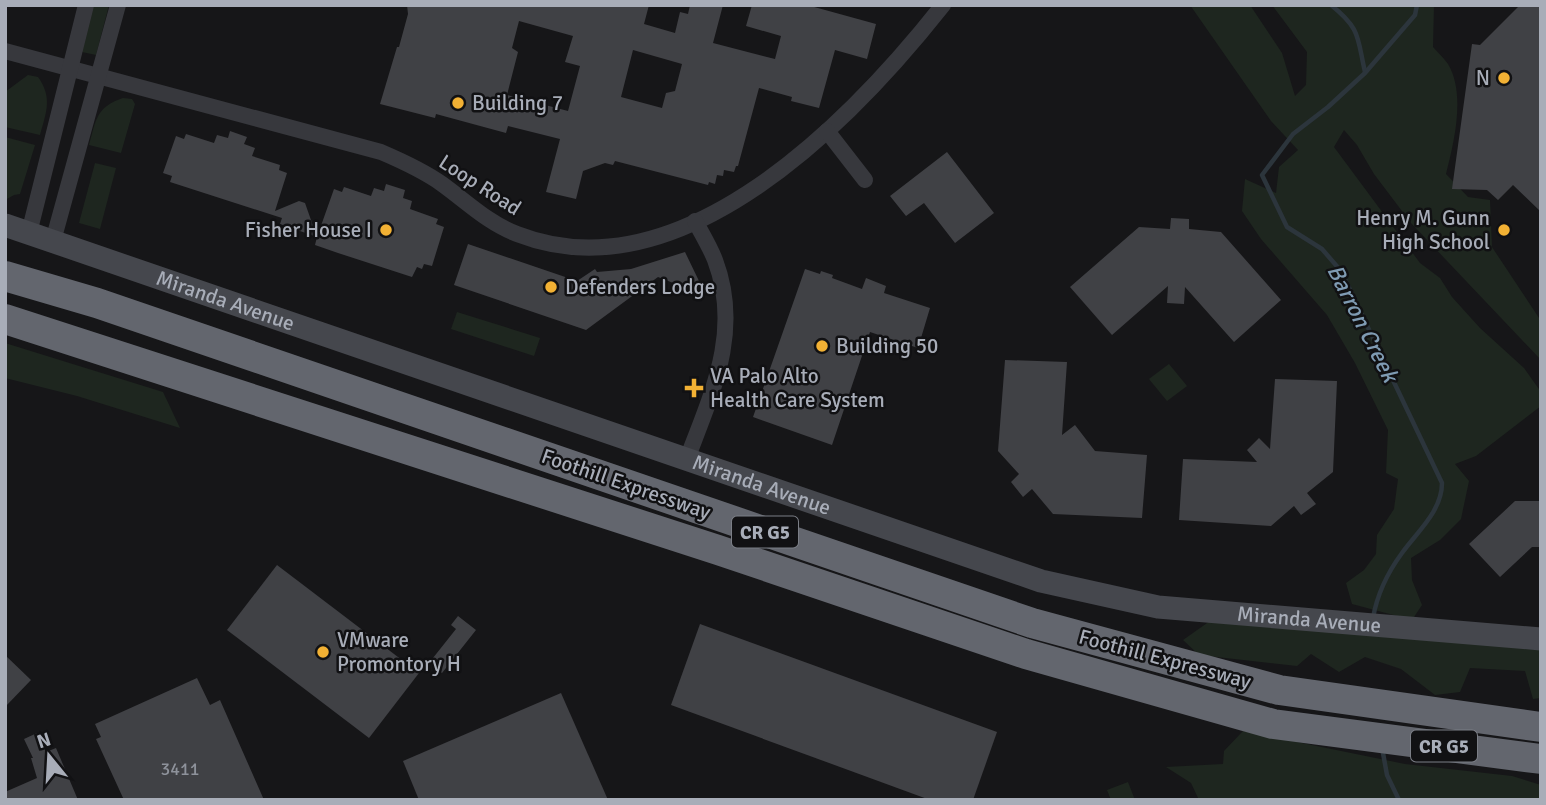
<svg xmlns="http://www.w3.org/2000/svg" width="1546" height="805" font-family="Signika,sans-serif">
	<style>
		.green { fill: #1e261f }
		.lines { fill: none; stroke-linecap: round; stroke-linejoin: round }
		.stream { stroke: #2c353c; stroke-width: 4.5 }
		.building { fill: #404145; fill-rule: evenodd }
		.street { stroke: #37383d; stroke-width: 16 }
		.secondary { stroke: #45474d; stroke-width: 23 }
		.highway { stroke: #63666e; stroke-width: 30 }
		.poi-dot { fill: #f2b134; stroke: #111113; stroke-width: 2.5 }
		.labels { text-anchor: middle; stroke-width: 5; stroke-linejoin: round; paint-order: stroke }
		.number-label { font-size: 18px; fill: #8e929b }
		.shield { fill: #111113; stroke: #7b7e86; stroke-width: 2 }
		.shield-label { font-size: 19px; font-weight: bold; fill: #a8adb8 }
		.poi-label { font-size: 21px; fill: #a8adb8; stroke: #111113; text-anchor: start }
		.street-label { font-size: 21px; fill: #a8adb8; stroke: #111113 }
		.water-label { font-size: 23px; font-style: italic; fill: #7f9bb3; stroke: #111113 }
	</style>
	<rect width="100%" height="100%" fill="#161618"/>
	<g class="green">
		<polygon points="93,5 109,5 96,55 82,52"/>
		<path d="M1190,5H1250L1282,53L1295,96L1306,85L1307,52L1272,5H1434L1433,47C1438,53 1444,58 1448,64C1466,94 1454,142 1446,174L1468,197L1490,200L1492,247L1541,321V360L1411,223L1374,174L1357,145L1344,130L1334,147L1420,263L1440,278L1452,297L1480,328L1524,368L1541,392V406L1476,456L1455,464L1469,481L1461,519L1440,540L1411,558L1412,580L1422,605L1412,620L1352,604L1346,583L1364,570L1376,554L1377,535L1394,509L1398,479L1386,473L1388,430L1355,363L1327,315L1261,239L1242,211L1245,179L1276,193L1279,167L1298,150L1271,121Z"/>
		<path d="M28,75L38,77C53,98 46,113 40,135L5,127V92Z"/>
		<path d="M123,98L132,99L135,104L121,153L89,145C96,120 96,107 123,98Z"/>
		<polygon points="5,137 35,145 20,194 14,195 5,200"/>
		<polygon points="95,163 116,168 100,229 79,223"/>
		<polygon points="457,312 540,338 534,356 451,329"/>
		<polygon points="5,343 163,392 180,428 77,396 5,378"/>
		<polygon points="1169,364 1187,386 1167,401 1149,379"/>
		<polygon points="1210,621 1541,646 1541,698 1533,699 1525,671 1470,668 1460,692 1435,695 1401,669 1365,657 1339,672 1311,654 1297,666 1199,655 1183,640"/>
		<polygon points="1243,731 1405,764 1512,776 1541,785 1541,800 1199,800 1191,783 1166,767 1223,764 1224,751"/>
		<polygon points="1128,782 1135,800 1111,800 1107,790"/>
	</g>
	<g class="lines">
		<g class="stream">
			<path d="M1331,5C1361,29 1357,37 1365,72"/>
			<path d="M1373,618C1377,595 1388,572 1402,553C1417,532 1442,511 1442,483L1341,271L1322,249L1287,227L1262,175L1293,134L1328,107L1365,73L1415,15L1417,5"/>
			<polyline points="1383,753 1387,775 1399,800"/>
		</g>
	</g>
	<g class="building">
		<path d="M407,5H649L644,24L675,33L680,12L688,14L690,5H723L713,43L775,59L781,36L746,26L752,5H807L876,24L867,59L835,50L819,108L791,101L792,97L759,88L738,166H736L734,172L724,170L723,176L717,175L715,184L709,182L708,185L615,161L613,165L605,163L583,171L576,199L546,192L560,139L508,126L506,133L436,114L435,118L380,104L397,47H399L408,14ZM519,21L573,36L565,62L580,66L568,111L507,95L518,52L512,48ZM633,50L682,64L675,91L666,93L662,108L621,97Z"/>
		<polygon points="1520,5 1541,5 1541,212 1513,185 1498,200 1487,190 1452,189 1472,44 1480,45"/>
		<polygon points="230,131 247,137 244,144 255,148 252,156 280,165 279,170 287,173 275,211 299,201 305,203 317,237 334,189 342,192 344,187 371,196 374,188 384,191 386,184 405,190 403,198 412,201 410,209 438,219 436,224 444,227 432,266 424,264 422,269 417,267 412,277 338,253 315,245 317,237 280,224 282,218 170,182 172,176 163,173 176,136 184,139 186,134 214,143 217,135 228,138"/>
		<polygon points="947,152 994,213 955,243 924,203 906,216 890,196"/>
		<polygon points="1171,218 1189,219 1189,229 1221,232 1281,300 1234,342 1185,287 1184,304 1167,303 1168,286 1112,335 1070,287 1139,227 1170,229"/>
		<polygon points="468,244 577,281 595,269 597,272 631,269 685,252 699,281 686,288 658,277 586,330 454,285"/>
		<polygon points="805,269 820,274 821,271 833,275 832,278 862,289 866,278 886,286 884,293 930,308 918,348 870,332 832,445 753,417"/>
		<polygon points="1005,360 1067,362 1062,435 1075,425 1095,451 1147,455 1142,518 1053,514 1032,489 1023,497 1011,482 1019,474 998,451"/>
		<polygon points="1275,379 1337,381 1333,472 1307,493 1316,504 1301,515 1294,506 1271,526 1179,520 1183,459 1257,462 1247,450 1259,438 1270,449"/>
		<polygon points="1515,501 1541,501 1541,547 1532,547 1500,577 1469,544"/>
		<polygon points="277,565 419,673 369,738 227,630"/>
		<polygon points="458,616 476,630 442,673 429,663 456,629 451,625"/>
		<polygon points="700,624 997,732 973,800 930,800 671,705"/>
		<polygon points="5,655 31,680 5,707"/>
		<polygon points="197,678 210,705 220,700 264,800 124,800 96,739 101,737 95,724"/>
		<polygon points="561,693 608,800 419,800 403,761"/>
		<polygon points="37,733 46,752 56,748 78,800 5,800 5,792 37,778 31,758 33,758 24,739"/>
	</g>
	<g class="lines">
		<g class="street">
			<path d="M5,51L381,152C402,161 424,171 442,184C467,202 488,223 517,234C681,298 852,120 943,5"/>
			<polyline points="827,131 865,180"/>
			<polyline points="29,233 86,5"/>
			<polyline points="53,241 118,5"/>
			<path d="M687,459C712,393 742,331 715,260C710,247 702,234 695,221"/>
		</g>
		<path class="secondary" id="s1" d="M5,225L1041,581L1158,607L1541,639"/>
		<g class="highway">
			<polyline points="5,276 97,303 1032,623 1279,690 1541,727"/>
			<polyline points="5,319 718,550 1026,654 1273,724 1541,759"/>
		</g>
	</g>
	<g class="poi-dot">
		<circle cx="1504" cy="78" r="7"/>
		<circle cx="458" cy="103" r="7"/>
		<circle cx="386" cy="230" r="7"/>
		<circle cx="1504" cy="230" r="7"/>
		<circle cx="551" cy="287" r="7"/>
		<circle cx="822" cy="346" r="7"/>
		<path d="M690.5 377.5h7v7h7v7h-7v7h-7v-7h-7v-7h7z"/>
		<circle cx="323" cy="652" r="7"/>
	</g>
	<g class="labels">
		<g class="number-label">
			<text x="180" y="775">3411</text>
		</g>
		<g class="shield">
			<rect x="732" y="516.5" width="66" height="31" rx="5"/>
			<rect x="1411" y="730.5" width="66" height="31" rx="5"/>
		</g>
		<g class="shield-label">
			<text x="765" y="539">CR G5</text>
			<text x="1444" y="753">CR G5</text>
		</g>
		<g class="poi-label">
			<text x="1490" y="85" text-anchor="end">N</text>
			<text x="472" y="110">Building 7</text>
			<text x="1490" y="225" text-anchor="end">Henry M. Gunn<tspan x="1490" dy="24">High School</tspan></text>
			<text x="372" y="237" text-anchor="end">Fisher House I</text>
			<text x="565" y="294">Defenders Lodge</text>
			<text x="836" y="353">Building 50</text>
			<text x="710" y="383">VA Palo Alto<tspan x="710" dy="24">Health Care System</tspan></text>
			<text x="337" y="647">VMware<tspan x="337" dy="24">Promontory H</tspan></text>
		</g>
		<g class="street-label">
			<text transform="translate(480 185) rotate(33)" y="7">Loop Road</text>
			<text dy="7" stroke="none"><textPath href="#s1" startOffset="233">Miranda Avenue</textPath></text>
			<text transform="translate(626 484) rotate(19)" y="7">Foothill Expressway</text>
			<text dy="7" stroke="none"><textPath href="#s1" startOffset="800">Miranda Avenue</textPath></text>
			<text dy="7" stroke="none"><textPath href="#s1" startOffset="1367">Miranda Avenue</textPath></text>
			<text transform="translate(1165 659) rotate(15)" y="7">Foothill Expressway</text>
		</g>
		<g class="water-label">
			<text transform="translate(1363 323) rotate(63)" y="8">Barron Creek</text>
		</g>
	</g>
	<rect width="1546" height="805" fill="none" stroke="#a8adb8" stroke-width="14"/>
	<g transform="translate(49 756) rotate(342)" stroke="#111113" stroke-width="5" paint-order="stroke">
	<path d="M0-5L12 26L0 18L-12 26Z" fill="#a8adb8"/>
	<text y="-10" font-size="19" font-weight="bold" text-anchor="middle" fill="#a8adb8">N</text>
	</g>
</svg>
